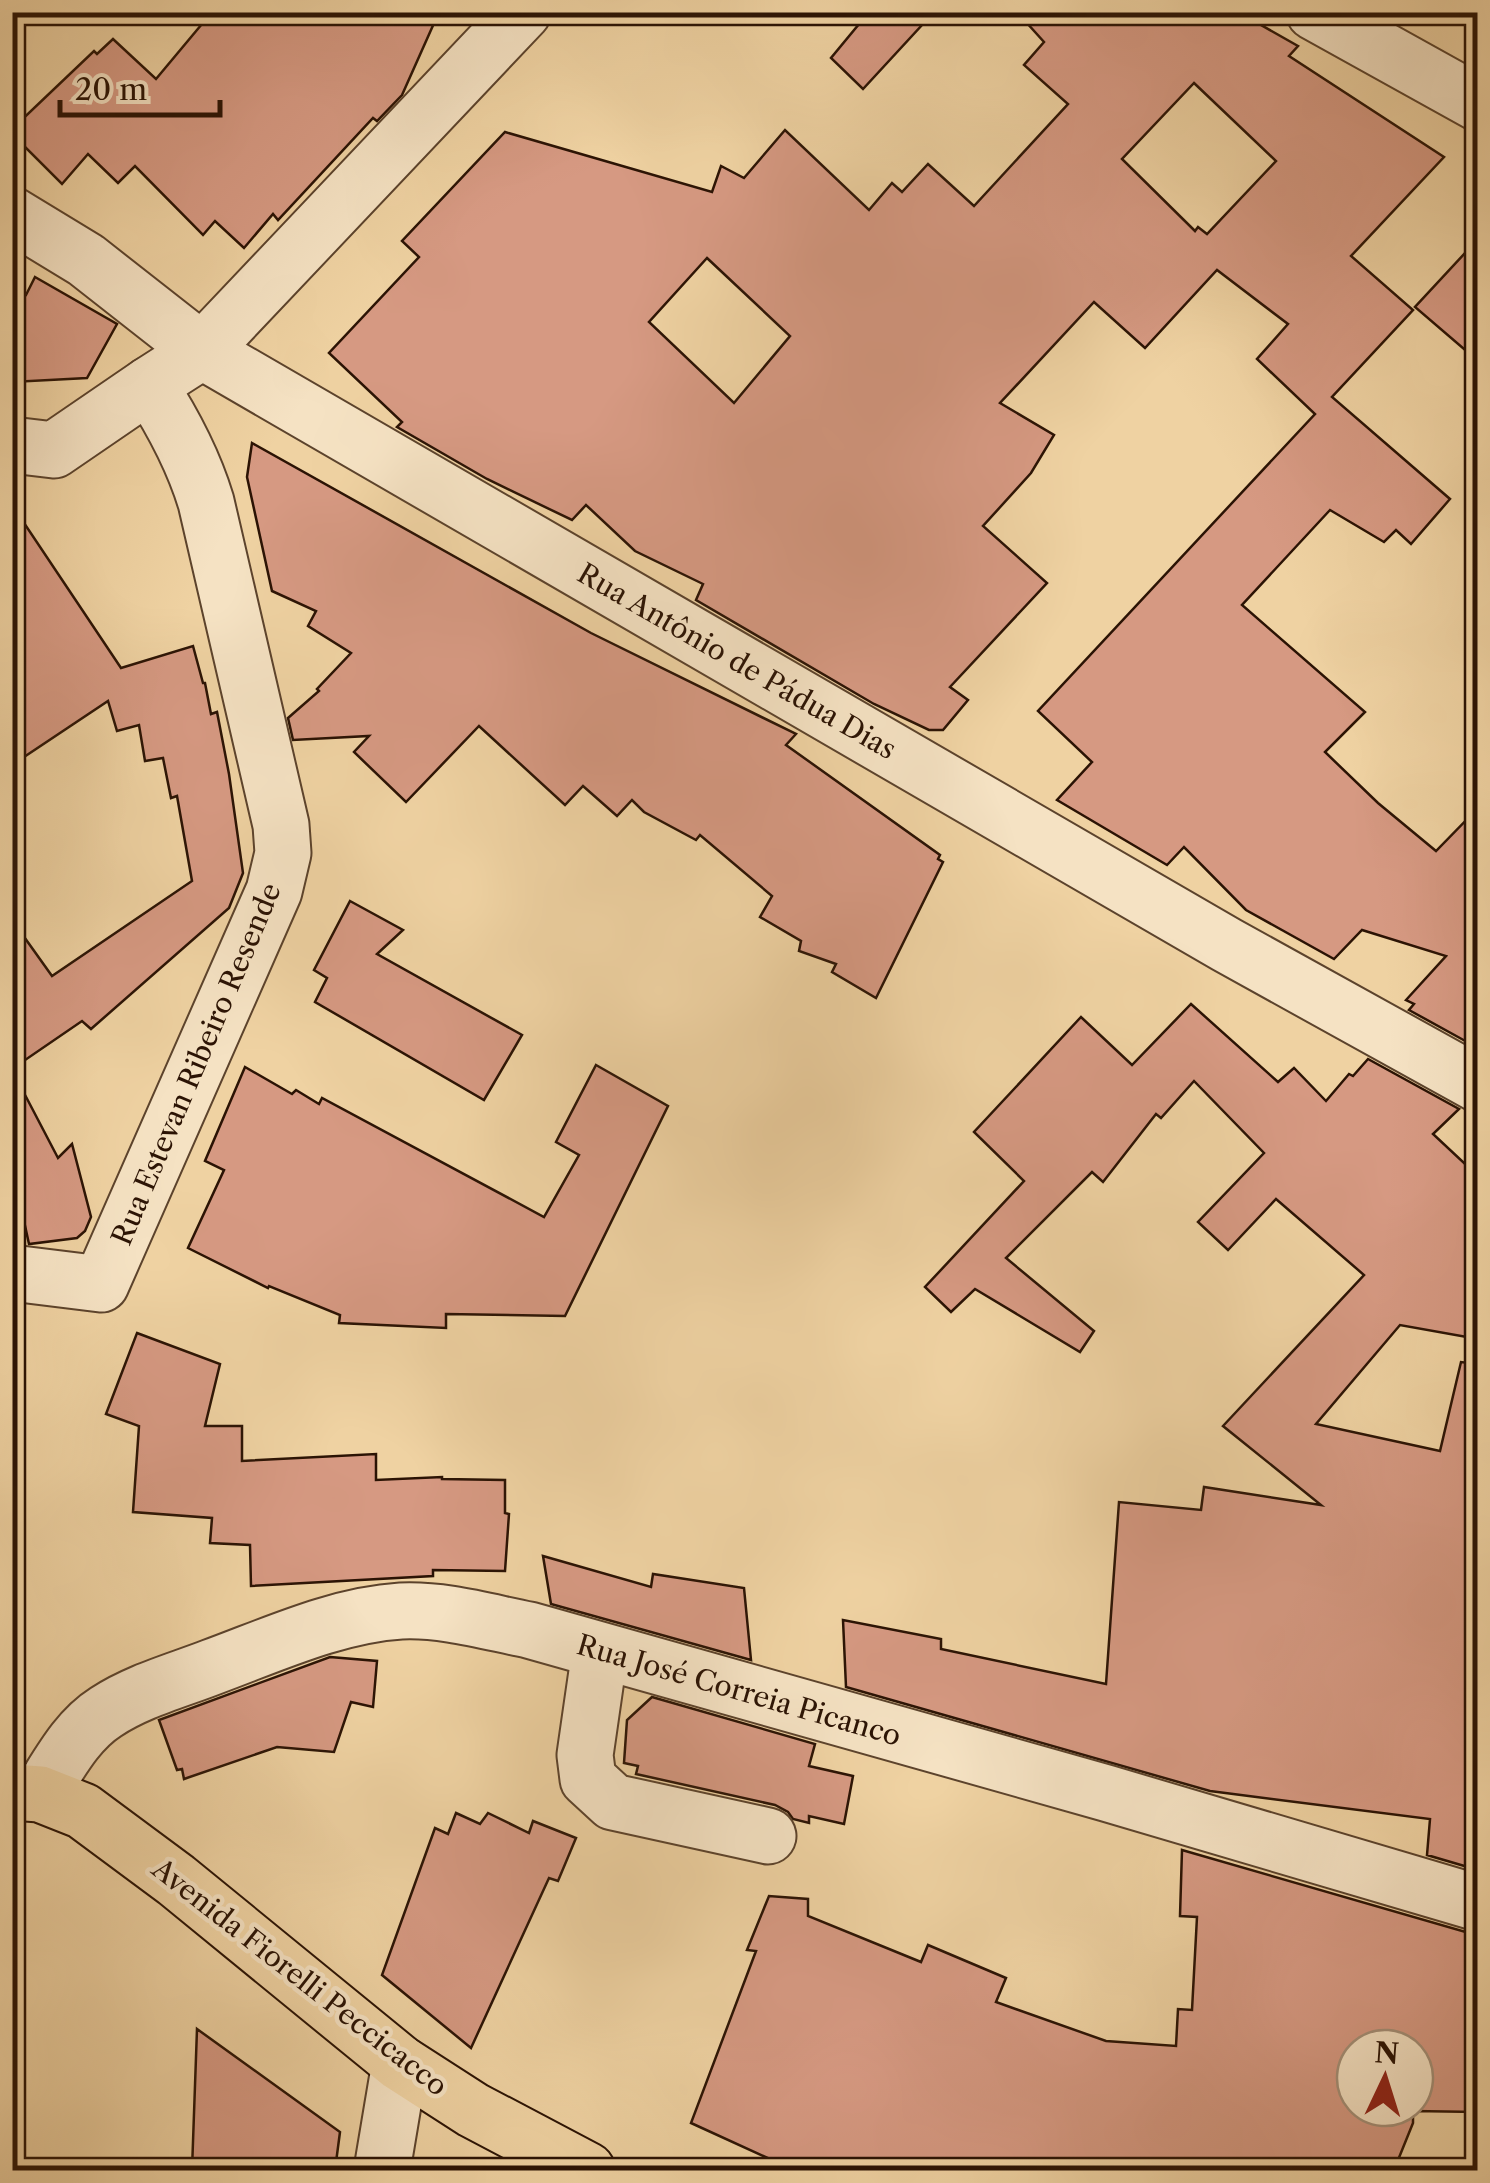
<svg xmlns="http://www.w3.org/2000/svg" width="1490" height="2183" font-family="'Libre Caslon Text',serif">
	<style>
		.building { fill: #d69982; stroke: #2b1304; stroke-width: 2.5; fill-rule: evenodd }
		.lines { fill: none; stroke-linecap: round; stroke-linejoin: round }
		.minor-casing { stroke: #5c432c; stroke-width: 59 }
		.major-casing { stroke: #2b1304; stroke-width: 59 }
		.minor { stroke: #f5e2c3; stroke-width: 55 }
		.major { stroke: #efd2a2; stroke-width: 55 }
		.labels { text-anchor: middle; stroke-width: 9; stroke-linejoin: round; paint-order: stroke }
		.street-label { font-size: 28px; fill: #2b1304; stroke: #f5e2c3 }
	</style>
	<rect width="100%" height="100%" fill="#efd2a2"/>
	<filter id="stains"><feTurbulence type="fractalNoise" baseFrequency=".002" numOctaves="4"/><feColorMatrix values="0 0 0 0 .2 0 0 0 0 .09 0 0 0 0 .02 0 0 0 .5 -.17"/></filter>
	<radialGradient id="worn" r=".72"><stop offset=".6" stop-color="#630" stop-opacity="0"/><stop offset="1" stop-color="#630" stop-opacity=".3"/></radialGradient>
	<g class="building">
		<polygon points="212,12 439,12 402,95 377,121 373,118 278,220 273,214 244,248 215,221 203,235 135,166 118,183 88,154 62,184 12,134 12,129 94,51 97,54 113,39 156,79"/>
		<polygon points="869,12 934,12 863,89 831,58"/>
		<path d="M1017,12H1238L1298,46L1289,56L1444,157L1351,256L1413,310L1332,397L1450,499L1411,544L1396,530L1384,542L1330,510L1242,605L1365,712L1325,752L1378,803L1436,851L1478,808V1048L1409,1010L1414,1004L1406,1000L1446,956L1362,930L1334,959L1246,910L1184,847L1167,865L1057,800L1092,762L1038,711L1315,414L1257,359L1288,324L1217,270L1145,348L1094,302L1000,403L1054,435L1031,473L983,526L1047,583L950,687L968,700L943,730H929L874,704L696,600L703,584L635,551L586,505L572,520L487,479L397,427L402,422L329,353L419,257L402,241L505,132L712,192L721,166L744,178L785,130L869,210L892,183L902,192L928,164L974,206L1068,104L1024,65L1044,42ZM1194,83L1276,161L1207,234L1198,227L1195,231L1122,159ZM707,258L790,336L734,403L649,322Z"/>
		<polygon points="1478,239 1478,361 1415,307"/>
		<polygon points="35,277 117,324 87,378 12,382 12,289 26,295"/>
		<polygon points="252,443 591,633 796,734 786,745 940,855 938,859 943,862 876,998 832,972 836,964 799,951 801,941 760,917 772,896 700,835 696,840 644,812 632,800 617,816 583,786 565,805 479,726 406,802 354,752 369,736 293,740 288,718 319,691 317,689 351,653 308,626 316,611 272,591 247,477"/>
		<polygon points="12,505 121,668 193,646 203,683 205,683 211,714 217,712 229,774 243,873 229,908 91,1029 82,1021 12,1069 12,920 52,976 192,881 177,796 171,798 163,758 145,761 139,725 117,731 108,701 12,765"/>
		<polygon points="350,901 403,930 377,954 522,1035 484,1100 315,1002 327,978 314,970"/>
		<polygon points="1191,1004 1278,1082 1294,1068 1326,1101 1349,1074 1353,1076 1368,1059 1459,1109 1433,1134 1478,1176 1478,1339 1400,1325 1316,1424 1440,1451 1461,1362 1478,1364 1478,1870 1427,1855 1430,1819 1210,1791 846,1687 843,1620 941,1639 941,1649 1106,1684 1119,1502 1201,1510 1204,1487 1321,1505 1223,1426 1364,1275 1276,1199 1228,1250 1198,1222 1264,1153 1194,1081 1161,1118 1156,1114 1103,1182 1092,1172 1006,1258 1094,1331 1080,1352 975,1289 951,1312 925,1287 1024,1181 974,1132 1081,1017 1132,1065"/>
		<polygon points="596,1065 668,1106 565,1316 446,1314 446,1328 339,1323 340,1315 269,1286 268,1288 188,1248 224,1170 205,1161 245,1067 292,1094 296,1090 319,1104 322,1098 544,1217 579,1155 556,1142"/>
		<polygon points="12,1070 58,1158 72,1144 91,1217 85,1231 77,1238 29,1244 12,1166"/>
		<polygon points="137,1333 220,1364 205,1426 242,1426 242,1461 376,1454 376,1480 442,1477 442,1479 505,1480 505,1513 509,1514 505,1571 433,1570 433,1576 251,1586 250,1545 210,1543 212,1518 133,1512 139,1426 106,1414"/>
		<polygon points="543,1556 651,1587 653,1574 744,1588 751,1660 551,1604"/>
		<polygon points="330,1657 377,1661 373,1707 351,1702 334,1752 277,1747 184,1779 182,1769 177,1770 159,1720"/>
		<polygon points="652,1697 815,1744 809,1766 853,1776 844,1824 809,1816 809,1823 793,1819 788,1812 775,1805 636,1774 638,1766 624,1763 627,1720"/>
		<polygon points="456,1813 480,1824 488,1813 529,1833 533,1821 576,1838 558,1881 549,1878 471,2048 382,1975 435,1828 448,1834"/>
		<path d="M1182,1850L1469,1933H1478V2112L1413,2111V2123L1394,2170H794L691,2123L756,1951L747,1950L769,1896L808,1899V1916L921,1962L928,1945L1006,1978L996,2002L1106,2041L1176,2046L1178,2009L1192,2010L1197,1917L1180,1916ZM1355,2048H1415V2108H1355Z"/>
		<polygon points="197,2029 340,2132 335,2170 192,2170"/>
	</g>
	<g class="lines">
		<g class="minor-casing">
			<g id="minor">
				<polyline points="1314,12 1478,103"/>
				<polyline points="12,215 86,260 202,351 1227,945 1478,1084"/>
				<polyline points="12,445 54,450 149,385 202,351 523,12"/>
				<path d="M12,1273L101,1284L274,891L283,853L281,825L206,502C193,459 173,422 149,385"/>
				<polyline points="600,1651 585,1755 588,1779 613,1802 768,1836"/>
				<path d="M40,1794C59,1765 76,1731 106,1712C138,1691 176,1681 212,1667C272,1645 336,1615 401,1611C444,1609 488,1622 529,1630L1106,1793L1478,1903"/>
				<polyline points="382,2170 400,2063"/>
			</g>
		</g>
		<g class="major-casing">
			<polyline id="major" points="12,1792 40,1794 83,1811 176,1880 400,2063 473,2110 587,2170"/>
		</g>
		<use href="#minor" class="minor"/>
		<use href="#major" class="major"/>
	</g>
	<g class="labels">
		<g class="street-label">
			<text transform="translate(737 661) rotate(30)" y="10">Rua Antônio de Pádua Dias</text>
			<text transform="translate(196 1064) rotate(-67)" y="10">Rua Estevan Ribeiro Resende</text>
			<text transform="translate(739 1690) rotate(16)" y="10">Rua José Correia Picanco</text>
			<text transform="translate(300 1977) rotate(38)" y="10">Avenida Fiorelli Peccicacco</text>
		</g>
	</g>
	<rect width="1490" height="2183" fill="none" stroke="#efd2a2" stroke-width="50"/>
	<rect x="15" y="15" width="1460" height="2153" fill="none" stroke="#2b1304" stroke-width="5"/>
	<rect x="25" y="25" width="1440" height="2133" fill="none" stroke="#2b1304" stroke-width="2.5"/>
	<g transform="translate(1385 2078) rotate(4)"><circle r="48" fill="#f5e2c3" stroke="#a48f77" stroke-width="2.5"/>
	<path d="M0-8L18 38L0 25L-18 38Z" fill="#8f2418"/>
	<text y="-15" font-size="28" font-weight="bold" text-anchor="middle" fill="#2b1304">N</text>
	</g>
	<path d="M60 100v15h160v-15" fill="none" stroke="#2b1304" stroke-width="5"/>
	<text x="75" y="100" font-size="30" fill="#2b1304" stroke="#f5e2c3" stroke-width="8" paint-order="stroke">20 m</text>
	<rect width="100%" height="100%" filter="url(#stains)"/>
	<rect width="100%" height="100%" fill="url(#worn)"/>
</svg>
